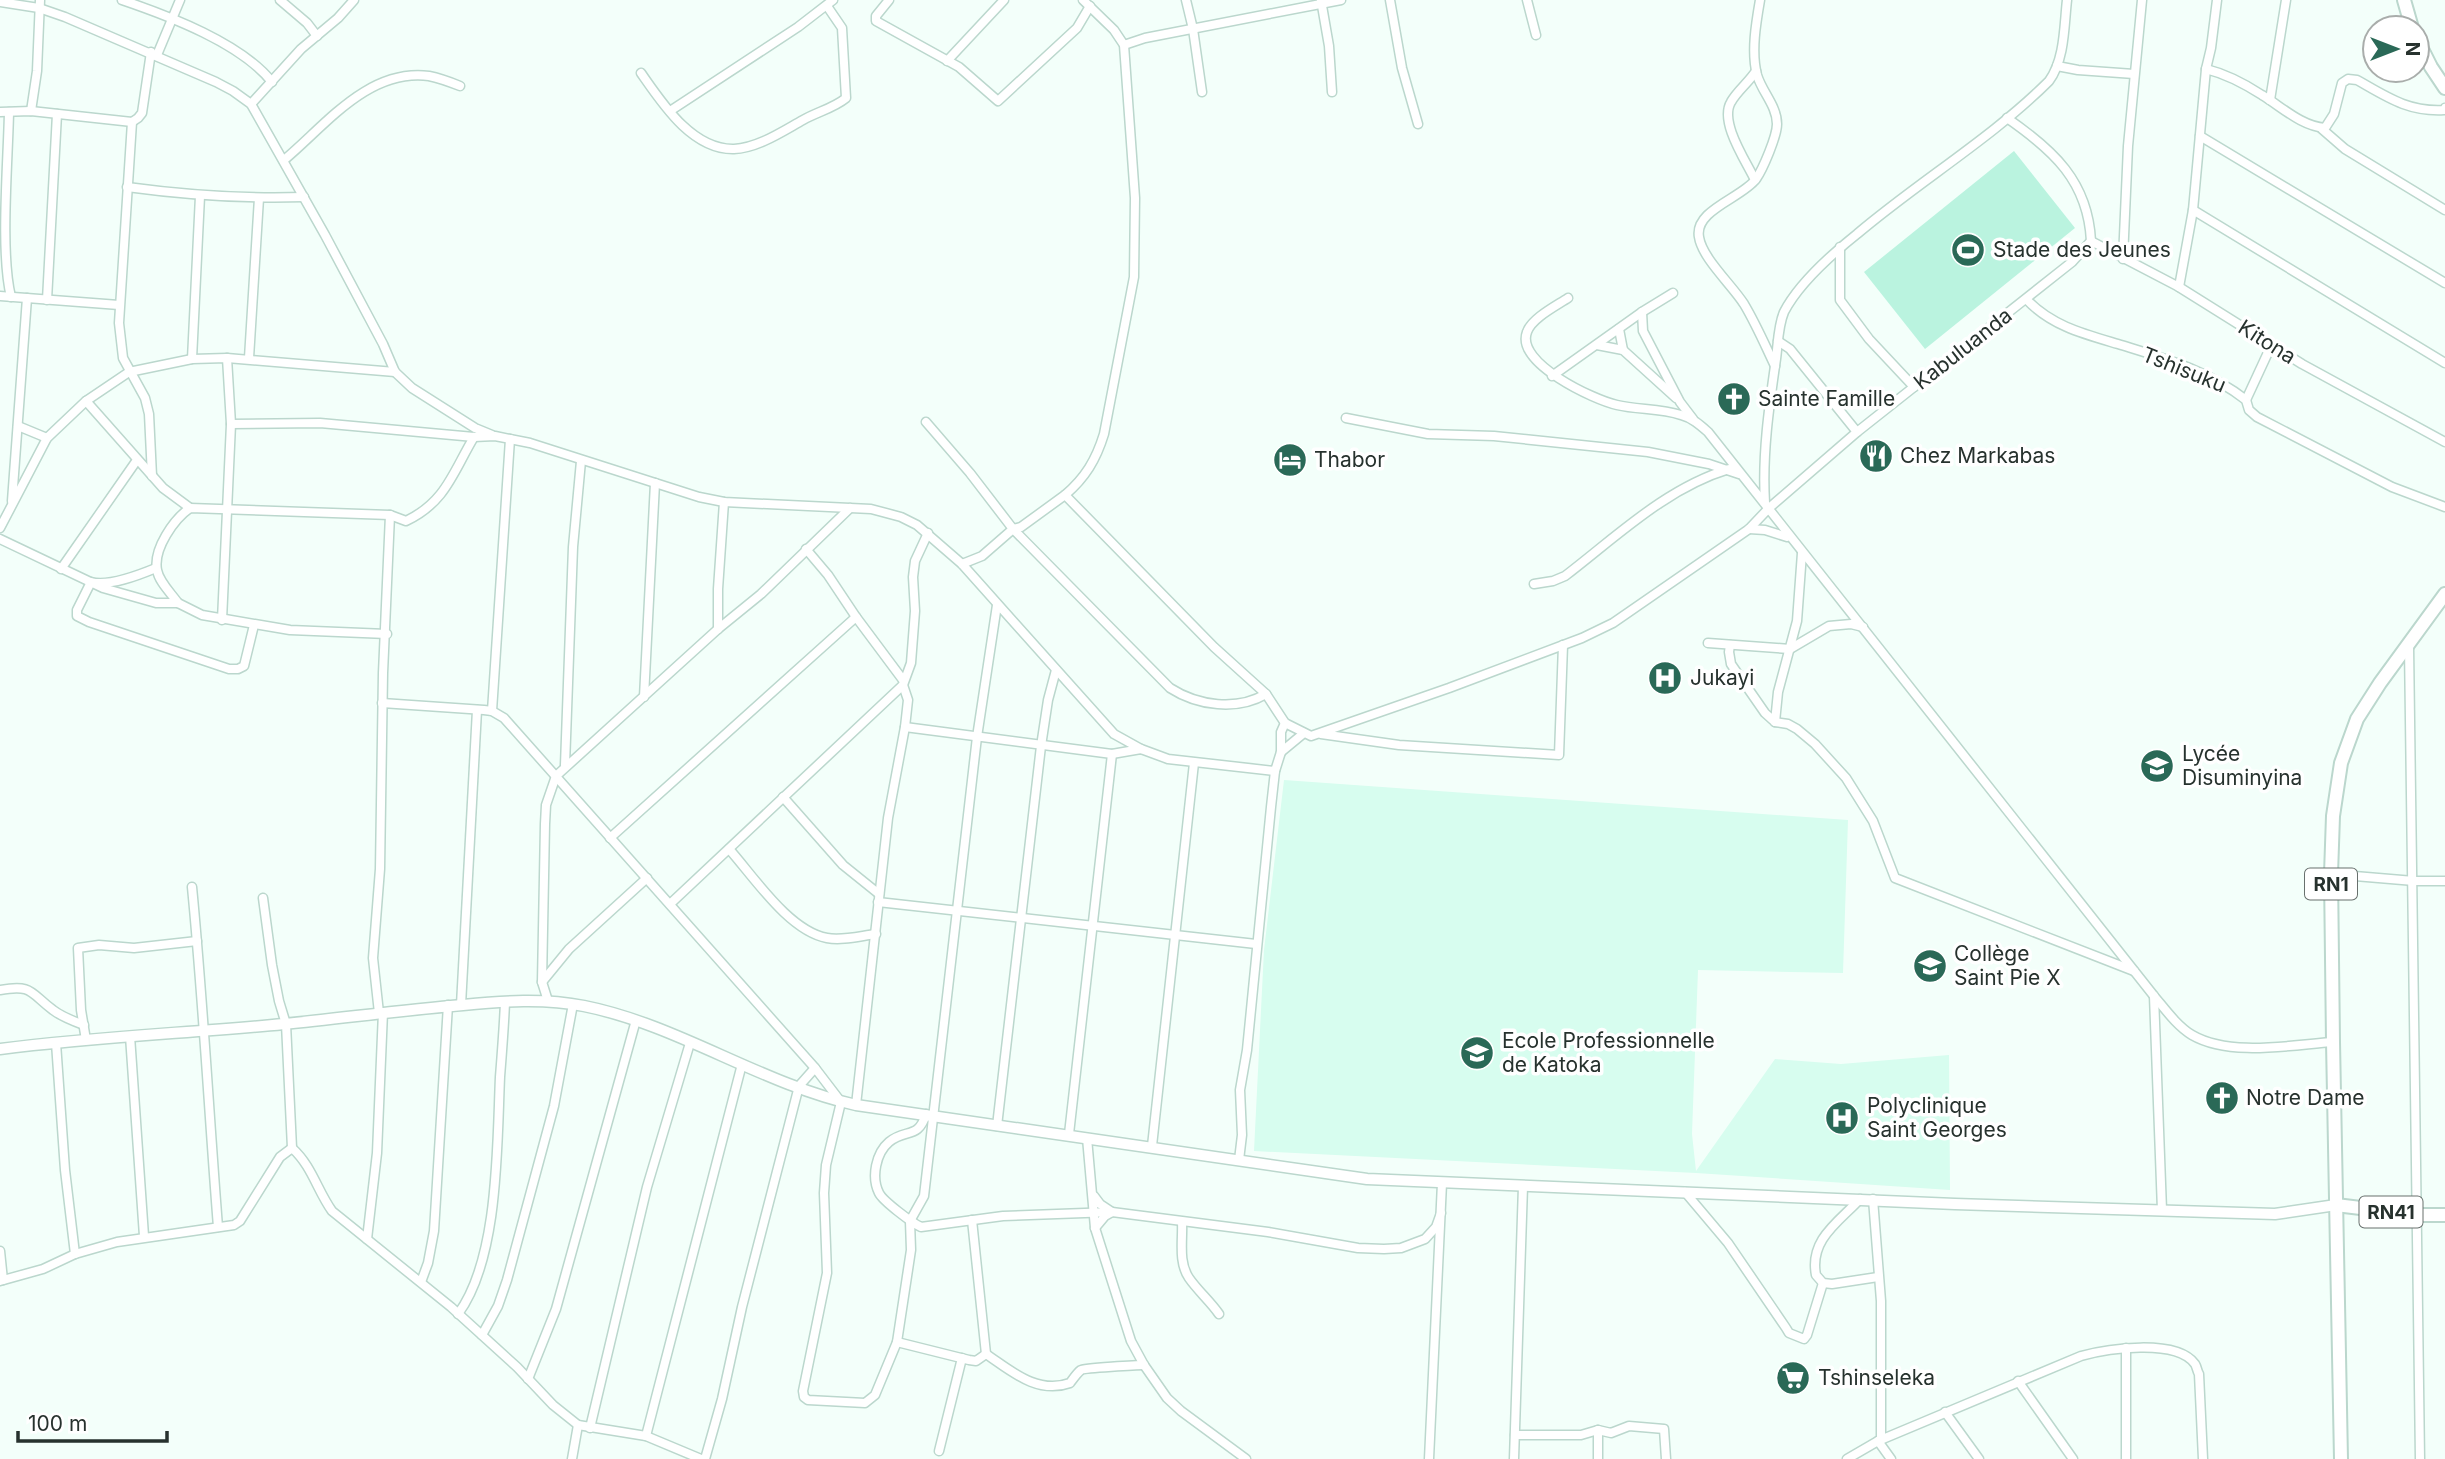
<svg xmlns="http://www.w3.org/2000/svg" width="2445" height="1459" font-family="Inter,sans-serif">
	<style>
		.built { fill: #d7fdef }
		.green { fill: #baf3df }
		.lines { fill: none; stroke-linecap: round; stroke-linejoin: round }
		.minor-casing { stroke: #bbd7cd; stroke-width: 11 }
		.tertiary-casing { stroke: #bbd7cd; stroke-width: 13 }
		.primary-casing { stroke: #bbd7cd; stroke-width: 16 }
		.trunk-casing { stroke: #bbd7cd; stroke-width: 16 }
		.minor { stroke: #fff; stroke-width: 8 }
		.tertiary { stroke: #fff; stroke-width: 10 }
		.primary { stroke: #fff; stroke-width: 12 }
		.trunk { stroke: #fff; stroke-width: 12 }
		.labels { text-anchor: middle; stroke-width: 7; stroke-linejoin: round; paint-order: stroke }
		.shield { fill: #fff; stroke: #68706d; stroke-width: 2 }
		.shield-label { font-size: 19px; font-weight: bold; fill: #27322e }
		.poi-label { font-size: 21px; fill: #27322e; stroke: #fff; text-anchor: start }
		.street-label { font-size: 21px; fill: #27322e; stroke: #fff }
	</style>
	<rect width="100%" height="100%" fill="#f3fffa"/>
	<polygon class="built" points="1284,780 1848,820 1843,973 1698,970 1692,1134 1696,1171 1775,1059 1841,1064 1949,1055 1950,1190 1696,1173 1254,1151 1264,950"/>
	<polygon class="green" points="2014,151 2075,228 1925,349 1864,272"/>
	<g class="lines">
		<g class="minor-casing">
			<g id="minor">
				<path d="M122,0C169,16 241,43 272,82"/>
				<polyline points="280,0 307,23 317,36"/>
				<polyline points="889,0 876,16 876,21 959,67 998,101 1077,28 1090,6"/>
				<path d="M1083,0L1114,30L1124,45L1135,198L1134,277L1104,434C1096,460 1085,478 1065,495L1214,647L1266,694L1285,723L1311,736L1449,688L1582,638L1613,623L1749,529L1769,508L1857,432L2072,262L2091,241"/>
				<polyline points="1186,0 1193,29 1202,92"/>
				<polyline points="1321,0 1329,46 1332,92"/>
				<polyline points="1390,0 1402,68 1418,124"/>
				<polyline points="1527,0 1536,35"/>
				<path d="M1760,0C1756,23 1751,52 1757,75C1762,92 1777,106 1777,124C1777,136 1763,169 1756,179C1742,198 1694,210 1699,237C1702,258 1732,285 1744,304C1756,324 1765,345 1775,366"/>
				<polyline points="0,2 39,8 65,17 216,82 233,91 251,104 325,235 383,344 395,372 412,388 475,428 492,435"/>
				<polyline points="1124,45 1145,38 1341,0"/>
				<polyline points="157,55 180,0"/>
				<polyline points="947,61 1004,0"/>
				<polyline points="2057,66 2078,70 2134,74"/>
				<path d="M2206,69C2226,74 2245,84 2262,95C2282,107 2301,126 2325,128L2334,114L2342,83L2348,79L2357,80C2387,97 2408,112 2444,110L2445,108"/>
				<path d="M641,73C662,103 692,150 734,149C758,148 783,131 803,120C817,112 834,108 846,98L842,28L827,6"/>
				<polyline points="2270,100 2286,0"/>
				<polyline points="251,104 301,49 338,18 354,0"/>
				<polyline points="31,111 37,71 40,0"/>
				<polyline points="670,111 798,27 833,0"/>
				<polyline points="0,112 31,111 132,122 138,118 142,113 151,52"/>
				<path d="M9,112C8,163 0,252 11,297"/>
				<path d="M2007,118C2053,150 2088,181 2091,241"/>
				<polyline points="132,122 119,323 123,358 145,398 149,414 152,476"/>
				<polyline points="2322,129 2345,149 2445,210"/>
				<polyline points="2200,136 2445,283"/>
				<path d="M284,160C325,126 368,68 429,76C439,78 450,82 460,86"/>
				<path d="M1755,180C1746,161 1719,122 1731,102C1737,91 1749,82 1756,71"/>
				<path d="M127,187C186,195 244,199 304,197"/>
				<polyline points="2193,210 2445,363"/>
				<polyline points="2091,241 2179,287 2302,364 2445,442"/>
				<polyline points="1840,247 1840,300 1869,339 1914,387"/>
				<polyline points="2123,259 2128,146 2142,0"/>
				<polyline points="2179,287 2193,210 2206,69 2211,48 2217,0"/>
				<polyline points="0,296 119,305"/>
				<path d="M1568,298C1556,306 1532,318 1527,332C1515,363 1594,400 1617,405C1638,410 1660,408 1681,415C1692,418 1699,424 1708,432L2154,996C2165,1009 2177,1026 2192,1035C2230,1057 2291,1045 2333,1042"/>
				<polyline points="47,300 57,114"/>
				<path d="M2027,300C2052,326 2084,334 2118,344C2163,358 2208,370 2246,400L2249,410L2257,417L2392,487L2445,507"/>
				<polyline points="1642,312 1643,331 1680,402 1693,419"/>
				<polyline points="1619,329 1623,350"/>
				<polyline points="1778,341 1790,349 1857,432"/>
				<polyline points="1597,345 1623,350 1676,398"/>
				<polyline points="249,358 259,198"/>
				<polyline points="192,359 200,196"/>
				<polyline points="1552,376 1642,312 1673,293"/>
				<polyline points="2246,400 2271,346"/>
				<polyline points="86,401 163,488 190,508"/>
				<polyline points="1346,418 1428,434 1494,436 1648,452 1709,464 1739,474"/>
				<path d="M926,422L970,473L1013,529L1170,688C1198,706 1237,711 1266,694"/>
				<polyline points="231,424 320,423 474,437 495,436 530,443 699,497 724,502 871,509 901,517 917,525 962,564 1114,734 1141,749"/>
				<polyline points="18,426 47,438"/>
				<polyline points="12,501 27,298"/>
				<path d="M1765,503C1762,455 1769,407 1776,359C1778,344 1778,326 1784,312C1799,283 1832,254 1857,234C1918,182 1992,138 2049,81C2065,59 2064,26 2067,0"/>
				<polyline points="0,528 47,438 86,401 129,372 192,359 227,358 395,372"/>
				<polyline points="1749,529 1765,530 1787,537"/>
				<polyline points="0,539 103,588 156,603 178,603 202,615 290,630 387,634"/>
				<polyline points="806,549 828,575 856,617 903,680"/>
				<polyline points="962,564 982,556 1013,529 1021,527 1065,495"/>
				<path d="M156,568C139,575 109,587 91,582L77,610V616L89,622L229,669H238L244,666L254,625"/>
				<polyline points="61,569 137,460"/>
				<path d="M1534,584L1553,581L1565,576C1616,537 1666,488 1729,469"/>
				<path d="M178,603C171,593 159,582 157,570C153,549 174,519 190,508L390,515L406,521C446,502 453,472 474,437"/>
				<polyline points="222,620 231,424 227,358"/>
				<polyline points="718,629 718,589 724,502"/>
				<polyline points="1708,643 1790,649 1829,626 1851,624 1863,627"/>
				<polyline points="1730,645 1729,652 1731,664 1765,713 1775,722 1788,724 1797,729 1815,744 1846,778 1873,821 1895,878 2134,971"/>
				<polyline points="2409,646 2420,1459"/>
				<polyline points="644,697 655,483"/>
				<polyline points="382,703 484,710 492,711 504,718 815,1068 841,1102 826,1165 824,1193 827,1273 803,1391 804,1397 808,1400 865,1403 875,1395 897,1342 911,1250 910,1221 924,1196 977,737 997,605"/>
				<polyline points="492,711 510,439"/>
				<polyline points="1775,722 1778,692 1797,621 1802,553"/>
				<polyline points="905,727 1112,754 1141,749 1168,759 1275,771"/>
				<polyline points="1321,734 1399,745 1559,755 1563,645"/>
				<polyline points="1281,752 1304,733"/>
				<polyline points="565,765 573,547 581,461"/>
				<polyline points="783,797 843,865 879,894"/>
				<polyline points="610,838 856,617"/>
				<path d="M729,849C754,877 789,931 827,938C842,941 860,936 876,934"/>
				<polyline points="2331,874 2414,881 2445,881"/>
				<path d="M192,887C203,1000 209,1114 218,1227"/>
				<polyline points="263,898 272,965 279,1001 286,1024 292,1148"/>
				<polyline points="878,902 1256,944"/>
				<polyline points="670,904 903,685"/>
				<polyline points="542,982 569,949 647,878"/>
				<path d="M0,990C33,984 30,993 53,1010C62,1017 73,1021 84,1025"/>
				<polyline points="2154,996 2162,1210"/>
				<polyline points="548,1001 542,982 545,824 546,805 556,776 718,629 761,594 850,508"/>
				<polyline points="461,1005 477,710"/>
				<polyline points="379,1013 373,958 380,869 383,673 390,515"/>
				<polyline points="130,1036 144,1236"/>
				<polyline points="86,1040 81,1010 78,948 99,945 134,948 197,941"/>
				<polyline points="56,1043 65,1170 75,1254"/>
				<polyline points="856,1105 888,818 905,727 908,700 903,685 911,663 915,611 913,577 915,561 928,533"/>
				<path d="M926,1114C918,1140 906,1128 889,1142C876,1153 871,1177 879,1193C883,1201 912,1223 921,1227L1003,1216L1112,1212L1268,1232L1358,1248L1384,1249L1401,1248L1425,1239L1436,1227L1441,1213"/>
				<polyline points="997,1126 1041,746 1048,700 1056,670"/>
				<polyline points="1069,1134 1112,754"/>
				<polyline points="1087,1138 1095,1228 1131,1341 1144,1365 1167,1398 1181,1411 1246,1459"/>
				<polyline points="1152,1146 1194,763"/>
				<polyline points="1239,1160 1242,1135 1240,1090 1247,1050 1271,807 1275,771 1281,752 1281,732 1285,723"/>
				<polyline points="1685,1192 1728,1243 1786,1328 1789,1333 1804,1339 1807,1335 1823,1283"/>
				<polyline points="1094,1196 1100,1204 1112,1212 1105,1216 1095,1228"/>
				<path d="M1860,1199C1840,1221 1809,1239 1816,1275L1823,1283L1832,1284L1878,1277"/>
				<polyline points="1873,1199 1881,1301 1881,1440"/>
				<polyline points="972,1220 986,1354"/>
				<path d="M1182,1222C1183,1240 1178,1262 1189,1278C1198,1291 1210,1301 1219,1314"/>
				<polyline points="367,1239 377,1153 383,1012"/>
				<polyline points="0,1251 3,1280"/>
				<path d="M0,1281L43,1269L75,1254L117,1242L234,1225L240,1221L280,1157L292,1148C312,1166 317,1190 332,1211L451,1307L517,1367L553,1405L578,1425L646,1436L701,1459"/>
				<polyline points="421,1282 428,1263 434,1231 448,1005"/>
				<path d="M458,1314C499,1259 497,1144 500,1077C502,1052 504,1027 505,1002"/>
				<polyline points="482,1335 498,1306 507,1280 554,1106 573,1004"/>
				<path d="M897,1342L969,1360L976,1361L986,1354C1010,1370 1037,1395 1070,1383C1073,1379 1077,1373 1081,1370C1084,1368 1138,1365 1144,1365"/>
				<polyline points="2126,1348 2126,1459"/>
				<polyline points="528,1379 556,1309 636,1020"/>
				<polyline points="2018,1381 2073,1459"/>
				<polyline points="1945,1412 1979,1459"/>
				<polyline points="590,1428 647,1187 690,1043"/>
				<polyline points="1515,1435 1581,1435 1598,1430 1611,1433 1629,1426 1664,1429 1666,1459"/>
				<polyline points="646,1436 742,1064"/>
				<polyline points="1878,1441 1891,1459"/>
				<polyline points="939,1451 962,1358"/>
				<polyline points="572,1459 578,1425"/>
				<polyline points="705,1459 722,1399 742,1307 799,1086 815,1068"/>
				<polyline points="1429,1459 1442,1183"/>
				<polyline points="1514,1459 1523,1186"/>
				<polyline points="1598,1459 1598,1430"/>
				<path d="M1847,1459L1878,1441L2081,1356C2106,1349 2176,1338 2195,1364C2197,1367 2197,1371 2199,1374L2203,1459"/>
			</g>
		</g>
		<g class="tertiary-casing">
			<path id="tertiary" d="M0,1049C94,1037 189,1033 284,1024C344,1018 403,1010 463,1005C503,1001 544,998 584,1006C679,1025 761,1084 856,1105L1367,1179L1955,1204L2275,1214L2336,1205"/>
		</g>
		<g class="primary-casing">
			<polyline id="primary" points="2336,1205 2418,1215 2445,1215"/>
		</g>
		<g class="trunk-casing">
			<g id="trunk">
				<polyline points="2404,0 2412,28"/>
				<polyline points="2417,39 2431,67 2445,88"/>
				<polyline points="2341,1459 2333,1042 2331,874 2333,816 2341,763 2357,719 2380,683 2445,594"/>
			</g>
		</g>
		<use href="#minor" class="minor"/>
		<use href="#tertiary" class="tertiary"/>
		<use href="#primary" class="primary"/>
		<use href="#trunk" class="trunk"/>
	</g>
	<defs>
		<g id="stadium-disc" transform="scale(1.75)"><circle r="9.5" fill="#2a6957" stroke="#fff"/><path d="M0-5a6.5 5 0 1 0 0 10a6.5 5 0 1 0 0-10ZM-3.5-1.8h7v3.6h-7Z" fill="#fff"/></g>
		<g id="church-disc" transform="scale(1.75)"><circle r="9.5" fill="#2a6957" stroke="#fff"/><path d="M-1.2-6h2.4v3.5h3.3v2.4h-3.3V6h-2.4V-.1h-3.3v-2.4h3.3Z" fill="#fff"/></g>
		<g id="restaurant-disc" transform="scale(1.75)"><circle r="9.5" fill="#2a6957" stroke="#fff"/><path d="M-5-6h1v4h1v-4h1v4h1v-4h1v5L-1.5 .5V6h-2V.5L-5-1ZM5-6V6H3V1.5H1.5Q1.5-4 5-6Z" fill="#fff"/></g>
		<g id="hotel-disc" transform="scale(1.75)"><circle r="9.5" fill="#2a6957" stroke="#fff"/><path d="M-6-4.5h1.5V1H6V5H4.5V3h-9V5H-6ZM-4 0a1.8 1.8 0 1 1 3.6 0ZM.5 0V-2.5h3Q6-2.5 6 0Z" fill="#fff"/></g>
		<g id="hospital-disc" transform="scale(1.75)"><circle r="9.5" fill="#2a6957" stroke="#fff"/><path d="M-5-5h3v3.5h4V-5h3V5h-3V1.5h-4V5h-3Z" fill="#fff"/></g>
		<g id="school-disc" transform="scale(1.75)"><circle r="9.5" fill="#2a6957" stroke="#fff"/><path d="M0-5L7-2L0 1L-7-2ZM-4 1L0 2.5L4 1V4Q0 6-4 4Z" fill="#fff"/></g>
		<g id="supermarket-disc" transform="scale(1.75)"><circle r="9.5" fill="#2a6957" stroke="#fff"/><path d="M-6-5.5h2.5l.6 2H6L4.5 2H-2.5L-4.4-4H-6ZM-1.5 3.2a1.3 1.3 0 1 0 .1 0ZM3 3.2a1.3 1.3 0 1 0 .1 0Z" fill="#fff"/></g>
	</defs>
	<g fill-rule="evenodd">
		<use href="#stadium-disc" x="1968" y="250"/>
		<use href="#church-disc" x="1734" y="399"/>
		<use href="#restaurant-disc" x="1876" y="456"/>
		<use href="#hotel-disc" x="1290" y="460"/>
		<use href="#hospital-disc" x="1665" y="678"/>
		<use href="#school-disc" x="2157" y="766"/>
		<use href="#school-disc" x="1930" y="966"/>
		<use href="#school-disc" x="1477" y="1053"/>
		<use href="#church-disc" x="2222" y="1098"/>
		<use href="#hospital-disc" x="1842" y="1118"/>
		<use href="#supermarket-disc" x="1793" y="1378"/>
	</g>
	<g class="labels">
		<g class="shield">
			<rect x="2305" y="868.5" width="52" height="31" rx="5"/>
			<rect x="2359.5" y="1196.5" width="63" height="31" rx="5"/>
		</g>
		<g class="shield-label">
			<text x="2331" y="891">RN1</text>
			<text x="2391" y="1219">RN41</text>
		</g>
		<g class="poi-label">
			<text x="1993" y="257">Stade des Jeunes</text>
			<text x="1758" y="406">Sainte Famille</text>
			<text x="1900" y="463">Chez Markabas</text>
			<text x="1314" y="467">Thabor</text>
			<text x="1690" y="685">Jukayi</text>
			<text x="2182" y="761">Lycée<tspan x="2182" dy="24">Disuminyina</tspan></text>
			<text x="1954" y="961">Collège<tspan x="1954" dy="24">Saint Pie X</tspan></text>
			<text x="1502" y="1048">Ecole Professionnelle<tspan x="1502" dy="24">de Katoka</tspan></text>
			<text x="2246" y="1105">Notre Dame</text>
			<text x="1867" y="1113">Polyclinique<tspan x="1867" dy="24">Saint Georges</tspan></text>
			<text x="1818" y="1385">Tshinseleka</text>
		</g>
		<g class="street-label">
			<text transform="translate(2267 342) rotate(32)" y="7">Kitona</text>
			<text transform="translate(1963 349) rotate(-38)" y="7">Kabuluanda</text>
			<text transform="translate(2184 370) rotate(22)" y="7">Tshisuku</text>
		</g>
	</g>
	<g transform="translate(2396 49) rotate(90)"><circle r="33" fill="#ffffff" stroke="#a9adab" stroke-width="2"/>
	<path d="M0-5L12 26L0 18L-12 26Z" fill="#2a6957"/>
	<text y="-10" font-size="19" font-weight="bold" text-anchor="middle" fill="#27322e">N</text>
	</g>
	<path d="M18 1431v10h149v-10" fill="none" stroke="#27322e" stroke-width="3.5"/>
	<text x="28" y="1431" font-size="21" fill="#27322e" stroke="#ffffff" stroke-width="5" paint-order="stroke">100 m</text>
</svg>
